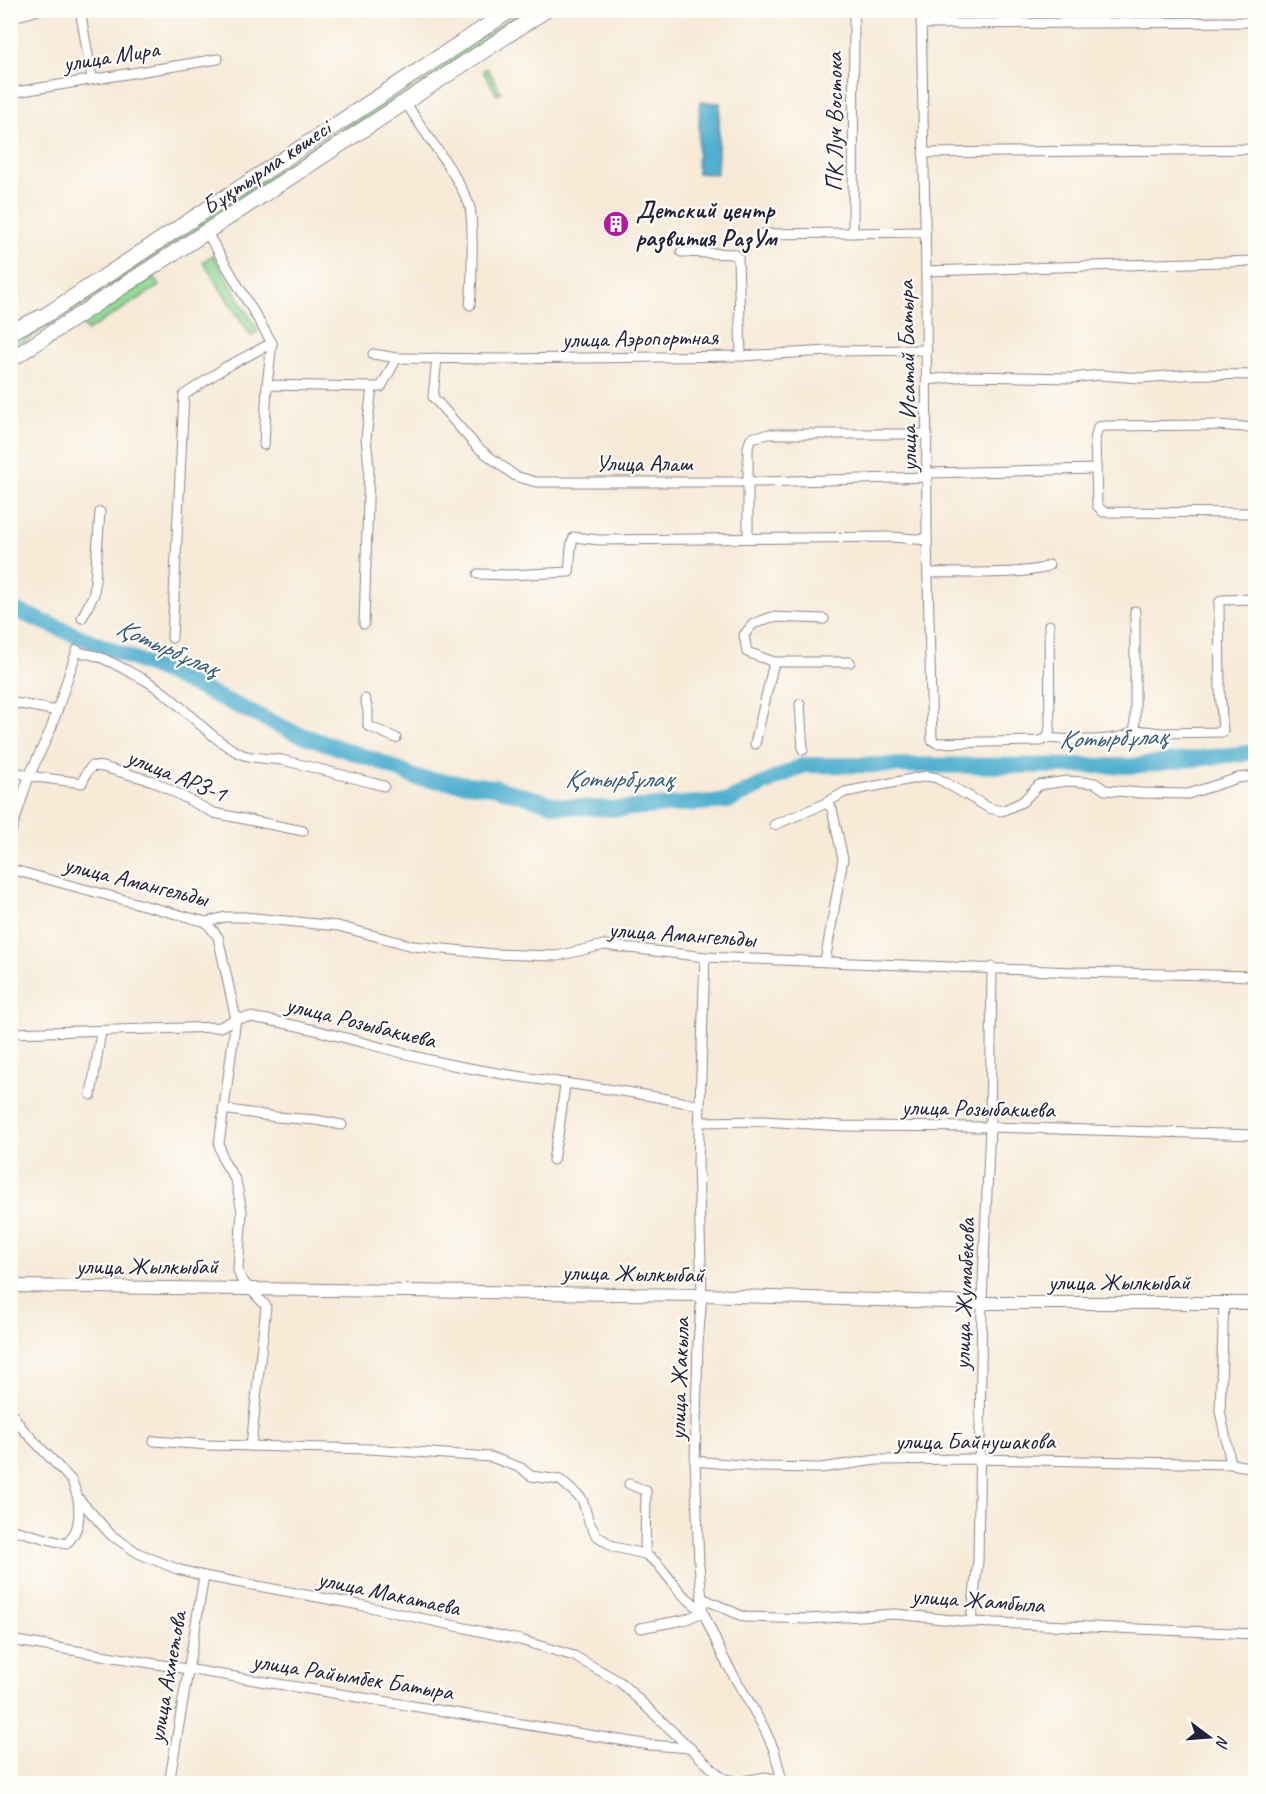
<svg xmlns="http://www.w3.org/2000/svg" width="1266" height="1794" font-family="Caveat,sans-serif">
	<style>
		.green { fill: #93da95; stroke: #5a7e68; stroke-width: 1.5 }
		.water { fill: #51b0cf; stroke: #3a6985; stroke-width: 1.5 }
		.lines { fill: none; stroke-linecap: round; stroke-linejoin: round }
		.river { stroke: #51b0cf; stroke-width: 16 }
		.minor-casing { stroke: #8c8689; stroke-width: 11 }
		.tertiary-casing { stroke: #8c8689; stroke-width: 14 }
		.primary-casing { stroke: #8c8689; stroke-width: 17 }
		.minor { stroke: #fff; stroke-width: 9 }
		.tertiary { stroke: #fff; stroke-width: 12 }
		.primary { stroke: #fff; stroke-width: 15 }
		.labels { text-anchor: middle; stroke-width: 4.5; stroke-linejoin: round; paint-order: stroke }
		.street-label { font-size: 24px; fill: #22223b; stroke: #fdfcf7 }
		.poi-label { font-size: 24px; font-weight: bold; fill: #22223b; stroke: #fdfcf7; text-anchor: start }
		.water-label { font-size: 26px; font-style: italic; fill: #355b76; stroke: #fdfcf7 }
	</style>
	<rect width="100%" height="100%" fill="#fdfcf7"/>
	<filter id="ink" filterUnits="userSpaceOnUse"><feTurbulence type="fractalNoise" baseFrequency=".0167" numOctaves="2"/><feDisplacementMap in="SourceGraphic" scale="12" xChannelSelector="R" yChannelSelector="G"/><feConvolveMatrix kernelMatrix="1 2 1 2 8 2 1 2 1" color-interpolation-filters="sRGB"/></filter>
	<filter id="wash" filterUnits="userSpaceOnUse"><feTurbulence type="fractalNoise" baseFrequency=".008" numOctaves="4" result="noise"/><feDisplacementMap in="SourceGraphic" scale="24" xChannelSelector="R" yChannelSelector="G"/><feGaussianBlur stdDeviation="1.35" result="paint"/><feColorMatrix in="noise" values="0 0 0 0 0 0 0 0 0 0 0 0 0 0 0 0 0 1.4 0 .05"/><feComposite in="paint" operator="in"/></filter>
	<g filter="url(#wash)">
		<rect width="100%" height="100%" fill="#f7ead7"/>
		<g class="green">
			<polygon points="522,11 533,11 11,350 11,338 224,204"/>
			<polygon points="487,68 501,92 497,95 483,71"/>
			<polygon points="213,255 258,331 251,336 203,262"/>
			<polygon points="154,276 159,286 87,331 82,323"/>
		</g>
		<polygon class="water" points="700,102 720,103 717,174 697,173"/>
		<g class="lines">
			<polyline class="river" points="10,608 163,671 293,732 378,761 416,778 493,787 560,806 615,809 728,801 804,765 1132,766 1256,752"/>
		</g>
	</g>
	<g filter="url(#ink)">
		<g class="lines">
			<g class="minor-casing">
				<g id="minor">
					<polyline points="80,10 92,78"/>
					<polyline points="921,10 926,271 927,540 932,740 937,743 1040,741 1048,738 1050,726 1049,625"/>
					<polyline points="10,18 39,10"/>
					<polyline points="921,24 1256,22"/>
					<polyline points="10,93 218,59"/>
					<path d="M405,101C425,135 453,167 469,204C474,218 472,287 470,305"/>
					<polyline points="923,153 1256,149"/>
					<polyline points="207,233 272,343 267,385 372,387 366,438 369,467 364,624"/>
					<polyline points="853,233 854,10"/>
					<polyline points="762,234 925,232"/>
					<polyline points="681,252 734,254 738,258 741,356"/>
					<polyline points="926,271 1256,261"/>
					<polyline points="373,354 397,358"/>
					<polyline points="437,358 433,397 477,447 515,476 536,482 760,482 928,477"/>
					<polyline points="927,380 967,376 1072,378 1100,375 1140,378 1196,374 1256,375"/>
					<polyline points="372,387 381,387 397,358 503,359 741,356 828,351 927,350"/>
					<polyline points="264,445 267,385"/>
					<polyline points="1096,469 1097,505 1103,512 1256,513"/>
					<polyline points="928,473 1096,469 1095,440 1098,427 1106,426 1217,425 1256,428"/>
					<polyline points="748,537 748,447 751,438 769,434 927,434"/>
					<path d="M928,573C950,572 1036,576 1049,565"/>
					<path d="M478,574L509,575L569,572C571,561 569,546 574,537L599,540L892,537L927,540"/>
					<polyline points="82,618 94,594 100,512"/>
					<polyline points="172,638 184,395 226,367 272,343"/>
					<polyline points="774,662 747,652 744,635 753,624 772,617 824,619"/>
					<polyline points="365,699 368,711 368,726 396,738"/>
					<polyline points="10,702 57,711"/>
					<polyline points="800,704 803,750"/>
					<polyline points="1135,730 1162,733 1223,732 1220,690 1219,603 1222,600 1256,599"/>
					<path d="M1048,738C1068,740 1121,744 1135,730V611"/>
					<polyline points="755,744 774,662 850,662"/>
					<polyline points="10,770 29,776 82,783 87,772 92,766 103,767 153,781 214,813 303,831"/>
					<polyline points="774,825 822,805 845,792 927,776 937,778 989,808 1002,811 1022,802 1039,785 1067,781 1095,783 1105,790 1141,793 1188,794 1238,778 1256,776"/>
					<path d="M10,835L29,776L51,729L77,650C82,655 87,653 93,655C110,660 127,671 143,679C179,698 204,736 241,754C252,759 269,758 282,760C316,768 350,777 384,786"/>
					<polyline points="10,869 206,922 225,917 244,917 338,926 413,946 494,954 557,956 604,945 705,957 1074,972 1256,976"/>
					<polyline points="206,922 218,937 236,1019 219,1144 223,1160 236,1181 242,1211 238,1270 241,1279 266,1306 251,1446"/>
					<polyline points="705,957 698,1163 702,1295 698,1343 695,1461 699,1564 703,1612 723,1657 764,1728 774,1750 783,1784"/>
					<polyline points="825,961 843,859 832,809 827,803"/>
					<path d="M10,1033L220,1027L236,1019L249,1017C319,1027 385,1051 453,1065C535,1082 619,1087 700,1106"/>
					<polyline points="91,1095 101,1031"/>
					<polyline points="223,1109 276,1117 316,1120 342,1125"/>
					<polyline points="700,1122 763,1121 843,1126 990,1127 1256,1135"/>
					<polyline points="553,1160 559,1129 565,1085"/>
					<polyline points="1224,1303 1220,1411 1231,1464"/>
					<polyline points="10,1411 22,1428 72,1481 78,1498 111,1535 138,1553 177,1569 204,1576 360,1605 520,1640 574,1656 620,1682 722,1778 738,1782 766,1777 781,1781"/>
					<polyline points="154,1441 209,1445 369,1449 491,1457 521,1468 531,1476 560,1480 582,1499 589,1522 596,1535 614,1547 645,1554 657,1563 681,1593 703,1612 684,1620 640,1628"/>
					<polyline points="695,1461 761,1467 821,1468 876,1460 979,1459 1231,1464 1256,1468"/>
					<polyline points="629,1484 646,1491 645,1554"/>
					<path d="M10,1529L66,1544C80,1531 80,1516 78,1498"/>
					<polyline points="702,1598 744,1617 807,1619 896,1614 971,1622 1256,1634"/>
					<polyline points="971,1622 978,1561 982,1303 990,1127 992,967"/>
					<polyline points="10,1640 650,1745 690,1748"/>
					<polyline points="10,1783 11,1784"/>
					<polyline points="169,1784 204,1576"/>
				</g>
			</g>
			<g class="tertiary-casing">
				<polyline id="tertiary" points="10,1286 702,1295 982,1303 1256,1303"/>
			</g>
			<g class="primary-casing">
				<g id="primary">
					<polyline points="10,332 46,315 511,10"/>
					<polyline points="10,360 546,10"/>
				</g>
			</g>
			<use href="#minor" class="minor"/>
			<use href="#tertiary" class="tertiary"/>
			<use href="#primary" class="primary"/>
		</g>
	</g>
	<defs>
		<g id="building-disc" transform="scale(1.35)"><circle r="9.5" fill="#b5179e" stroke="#fdfcf7"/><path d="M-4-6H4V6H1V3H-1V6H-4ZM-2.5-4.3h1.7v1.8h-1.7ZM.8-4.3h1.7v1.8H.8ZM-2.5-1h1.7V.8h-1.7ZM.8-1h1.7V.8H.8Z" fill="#fff"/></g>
	</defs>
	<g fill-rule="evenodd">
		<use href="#building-disc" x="616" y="224"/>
	</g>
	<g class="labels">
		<g class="street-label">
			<text transform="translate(111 56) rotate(-9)" y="8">улица Мира</text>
			<text transform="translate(834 122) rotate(-90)" y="8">ПК Луч Востока</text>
			<text transform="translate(266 167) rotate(-34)" y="8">Бұқтырма көшесі</text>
			<text transform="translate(640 338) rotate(-1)" y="8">улица Аэропортная</text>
			<text transform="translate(907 376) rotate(-91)" y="8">улица Исатай Батыра</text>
			<text x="644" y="471">Улица Алаш</text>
			<text transform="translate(177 775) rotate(22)" y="8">улица АРЗ-1</text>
			<text transform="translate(136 881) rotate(14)" y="8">улица Амангельды</text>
			<text transform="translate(682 934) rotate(4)" y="8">улица Амангельды</text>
			<text transform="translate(361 1022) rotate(14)" y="8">улица Розыбакиева</text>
			<text transform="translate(978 1108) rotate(1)" y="8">улица Розыбакиева</text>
			<text x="147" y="1274">улица Жылкыбай</text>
			<text transform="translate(633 1273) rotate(1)" y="8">улица Жылкыбай</text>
			<text x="1119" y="1290">улица Жылкыбай</text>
			<text transform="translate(964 1294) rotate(-88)" y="8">улица Жумабекова</text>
			<text transform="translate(679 1379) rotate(-88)" y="8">улица Жакыла</text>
			<text x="975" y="1449">улица Байнушакова</text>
			<text transform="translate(389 1593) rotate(12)" y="8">улица Макатаева</text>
			<text transform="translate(978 1600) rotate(4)" y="8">улица Жамбыла</text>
			<text transform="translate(353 1676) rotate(9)" y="8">улица Райымбек Батыра</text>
			<text transform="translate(167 1677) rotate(-80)" y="8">улица Ахметова</text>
		</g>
		<g class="poi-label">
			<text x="636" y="218">Детский центр<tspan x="636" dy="28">развития РазУм</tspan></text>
		</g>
		<g class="water-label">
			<text transform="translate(168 647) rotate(24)" y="9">Қотырбұлақ</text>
			<text transform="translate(1113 737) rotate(-2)" y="9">Қотырбұлақ</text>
			<text x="619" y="787">Қотырбұлақ</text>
		</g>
	</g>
	<rect width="1266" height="1794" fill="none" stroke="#fdfcf7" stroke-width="36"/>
	<g transform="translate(1209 1737) rotate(106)" stroke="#fdfcf7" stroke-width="4.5" paint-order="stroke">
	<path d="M0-4.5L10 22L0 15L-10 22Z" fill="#22223b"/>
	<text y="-9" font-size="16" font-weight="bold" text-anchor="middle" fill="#22223b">N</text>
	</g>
</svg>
